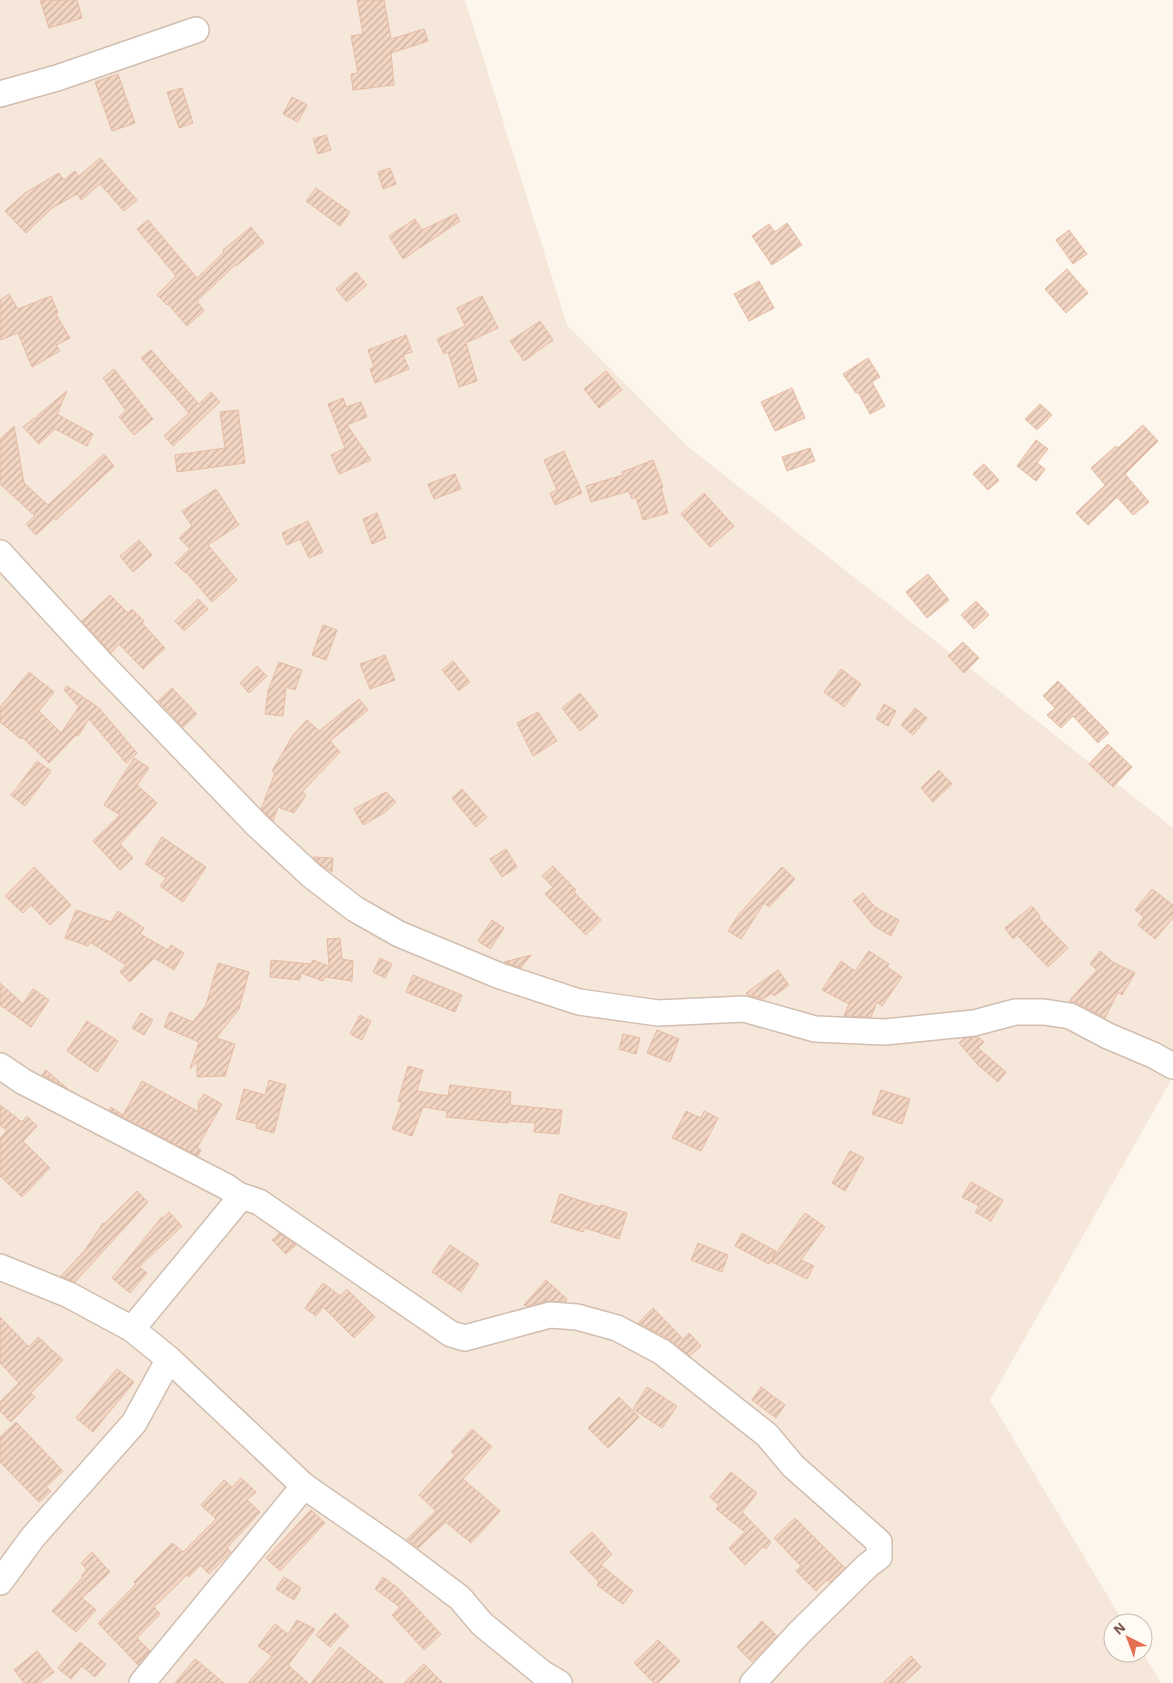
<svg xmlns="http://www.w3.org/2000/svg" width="1173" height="1683" font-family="'Work Sans',sans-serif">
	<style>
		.residential { fill: #f5e8da }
		.building { fill: url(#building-hatch); stroke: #e6bba3 }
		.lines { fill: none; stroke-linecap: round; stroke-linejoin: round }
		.minor-casing { stroke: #d1beb0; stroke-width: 28 }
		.minor { stroke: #fff; stroke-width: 25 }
	</style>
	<defs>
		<pattern id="building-hatch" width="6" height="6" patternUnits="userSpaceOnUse" patternTransform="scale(1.25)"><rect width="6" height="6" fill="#f3d5c3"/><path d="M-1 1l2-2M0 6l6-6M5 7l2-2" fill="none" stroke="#cab0a1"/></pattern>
	</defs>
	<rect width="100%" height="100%" fill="#fdf6ec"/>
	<polygon class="residential" points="0,0 465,0 567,325 686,445 1173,828 1173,1077 990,1400 1124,1623 1113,1623 1113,1653 1143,1653 1161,1683 0,1683"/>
	<g class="building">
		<polygon points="40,0 77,0 82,18 49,28"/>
		<polygon points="357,0 384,0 391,39 424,29 428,41 391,53 394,85 353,90 351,74 358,73 351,36 363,34"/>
		<polygon points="118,74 135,123 112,131 95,82"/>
		<polygon points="182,88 193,123 179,128 167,92"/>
		<polygon points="292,97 307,105 298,122 283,114"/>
		<polygon points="326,135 331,150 318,154 313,139"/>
		<polygon points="100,158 137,200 124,211 100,184 81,200 77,194 52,208 26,233 5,211 25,193 59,173 64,180 75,171 79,176"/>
		<polygon points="390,168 396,184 383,189 378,172"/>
		<polygon points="316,188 350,212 340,226 306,201"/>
		<polygon points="456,214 460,221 403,259 389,236 415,219 422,230"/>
		<polygon points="148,220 197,278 224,252 223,250 251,227 264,243 236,266 235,265 197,301 204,311 187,326 168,304 167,305 157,295 176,276 137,229"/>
		<polygon points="787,223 802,245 772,265 752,236 769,224 775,232"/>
		<polygon points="1069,230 1087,254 1073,264 1056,240"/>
		<polygon points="1067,269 1088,293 1066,313 1045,289"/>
		<polygon points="356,272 367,285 347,302 336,289"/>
		<polygon points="759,281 774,308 749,321 734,294"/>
		<polygon points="9,294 18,309 51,296 58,313 56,314 70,338 56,345 60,351 32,367 18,333 0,340 0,300"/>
		<polygon points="482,296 498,328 466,343 477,381 459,387 448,352 444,354 437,339 465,326 457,308"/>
		<polygon points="540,321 553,340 524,361 510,341"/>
		<polygon points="406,335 412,352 403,355 409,369 375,383 370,369 374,367 368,350"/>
		<polygon points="151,350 199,404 211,392 220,402 173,446 164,436 189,413 141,358"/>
		<polygon points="868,358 880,377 872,382 885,406 870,414 858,392 856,393 843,374"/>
		<polygon points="114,369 153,419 134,435 119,417 126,411 103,378"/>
		<polygon points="606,371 622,390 599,408 584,389"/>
		<polygon points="792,388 805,418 775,431 761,402"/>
		<polygon points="67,391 57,414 93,434 87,446 55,429 39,444 23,427 34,418 36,419 38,415"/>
		<polygon points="343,398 346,407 361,402 367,417 347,425 371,460 339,474 331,455 345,448 328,404"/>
		<polygon points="1040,404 1052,415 1037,430 1025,419"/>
		<polygon points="238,410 245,463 177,472 175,455 225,448 220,412"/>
		<polygon points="1143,425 1158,441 1125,474 1149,502 1133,515 1117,497 1088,525 1076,513 1105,485 1091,468 1116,446 1118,448"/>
		<polygon points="14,426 24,483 48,505 104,454 114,466 56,520 54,518 36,535 26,524 35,516 0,484 0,439"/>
		<polygon points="1036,440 1048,449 1037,463 1045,469 1036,481 1017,466"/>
		<polygon points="810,448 815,461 787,471 782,457"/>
		<polygon points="564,451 582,493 555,505 550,493 557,490 544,460"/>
		<polygon points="653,460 663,487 661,488 668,513 643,520 636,497 632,499 629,491 591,502 586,486 623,475 622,472"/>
		<polygon points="984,464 999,480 988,490 973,474"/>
		<polygon points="455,474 461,489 434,499 428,484"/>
		<polygon points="216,489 239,525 208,545 237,580 212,602 186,572 185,573 175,563 190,549 179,538 192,526 182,511"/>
		<polygon points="704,493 734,526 710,547 681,514"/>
		<polygon points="377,513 386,538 372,544 363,519"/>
		<polygon points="308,521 323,552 309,558 300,539 287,545 282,533"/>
		<polygon points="139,540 152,555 133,572 120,556"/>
		<polygon points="928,574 949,600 927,618 906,592"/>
		<polygon points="110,595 128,613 132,609 144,621 142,623 165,648 143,669 119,644 111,653 82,621"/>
		<polygon points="198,599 208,609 184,631 175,621"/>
		<polygon points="976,601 989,615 974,629 961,615"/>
		<polygon points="323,625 337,630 326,660 312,655"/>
		<polygon points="963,642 979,658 964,673 948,656"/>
		<polygon points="385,655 395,680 370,689 360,664"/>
		<polygon points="453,661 470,682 459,691 442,670"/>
		<polygon points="279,662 302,670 295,690 286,687 283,716 265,714 268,691"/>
		<polygon points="257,666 267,676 249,693 240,683"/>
		<polygon points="841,669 861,684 844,707 824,692"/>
		<polygon points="29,672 54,692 39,711 61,733 79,707 64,690 67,686 99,708 137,753 126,763 89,719 78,736 76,735 49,763 22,737 21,739 0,722 0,707"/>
		<polygon points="1058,681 1109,733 1098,743 1073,716 1061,728 1047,715 1055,708 1043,696"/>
		<polygon points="172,688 197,714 183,727 158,701"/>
		<polygon points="580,693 598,716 580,731 562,708"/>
		<polygon points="359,699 368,710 330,741 340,752 302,792 306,795 294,813 278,807 273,821 261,809 275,773 272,771 293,735 307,720 319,731"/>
		<polygon points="884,704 896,711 888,726 876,719"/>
		<polygon points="915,708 927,718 913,735 901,725"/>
		<polygon points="538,712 557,741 533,756 517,723"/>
		<polygon points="1108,744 1132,767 1113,787 1089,764"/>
		<polygon points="134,758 149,768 137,785 157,803 120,844 133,858 120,870 93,841 120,815 104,805"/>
		<polygon points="37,761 51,771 25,806 11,795"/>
		<polygon points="939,770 952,784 933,802 921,788"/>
		<polygon points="462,789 487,817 476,827 452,798"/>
		<polygon points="386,792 396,802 384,813 363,825 354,809"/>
		<polygon points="162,837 206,867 183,902 160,886 166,878 145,864"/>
		<polygon points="506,849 517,867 502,877 490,859"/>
		<polygon points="313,857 333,858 332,872 321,865"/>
		<polygon points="553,866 576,890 574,892 601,920 586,935 545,894 553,887 542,876"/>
		<polygon points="34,867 71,905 50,925 31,905 23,913 5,896"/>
		<polygon points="782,867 795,879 769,907 764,903 741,939 728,931 739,914"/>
		<polygon points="1152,889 1173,905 1173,918 1155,939 1138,925 1144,917 1135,910"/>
		<polygon points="863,893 875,907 899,920 891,936 874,926 853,901"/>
		<polygon points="1032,906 1040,916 1039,918 1068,948 1048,967 1017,935 1013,939 1005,928"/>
		<polygon points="76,910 111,922 118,911 144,928 140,934 168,950 171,945 184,953 174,970 154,958 130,982 120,972 126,965 90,942 88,946 65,938"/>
		<polygon points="492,920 504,928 490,949 478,941"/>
		<polygon points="340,938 342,959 353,961 352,981 325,977 323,981 301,973 300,980 270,977 271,960 311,964 313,960 329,966 327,939"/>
		<polygon points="869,951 889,964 887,967 902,977 882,1006 877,1002 871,1017 844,1016 849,1004 822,990 841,961 855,971"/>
		<polygon points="1100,951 1113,962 1135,973 1122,995 1118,992 1105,1018 1077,1003 1069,1001 1097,970 1090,964"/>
		<polygon points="531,955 521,968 504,962"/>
		<polygon points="380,958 392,964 385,978 373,972"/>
		<polygon points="218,963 249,972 239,1009 216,1038 235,1044 225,1076 197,1077 197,1062 190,1069 199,1042 164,1027 170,1012 193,1022 206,1005"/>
		<polygon points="778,970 789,985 774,996 772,993 763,999 748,995 746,993"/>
		<polygon points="413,975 462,995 455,1012 406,992"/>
		<polygon points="0,983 23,1004 33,989 49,1000 31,1027 0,1005"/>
		<polygon points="141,1013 153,1020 144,1035 132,1028"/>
		<polygon points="360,1015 371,1021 362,1040 350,1034"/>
		<polygon points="87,1021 118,1041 97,1072 67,1051"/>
		<polygon points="657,1030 679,1039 670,1062 647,1053"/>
		<polygon points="623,1034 640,1038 636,1054 619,1049"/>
		<polygon points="978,1037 984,1042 978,1048 1006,1072 998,1082 978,1065 959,1043 964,1038"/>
		<polygon points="408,1066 423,1070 417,1091 448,1096 450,1085 511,1092 510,1105 562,1110 559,1134 534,1132 535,1123 508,1121 508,1123 446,1117 447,1111 423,1107 412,1136 392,1129 402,1102 398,1101"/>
		<polygon points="46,1070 68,1089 42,1075"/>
		<polygon points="269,1080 286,1085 274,1133 256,1128 257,1124 236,1119 244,1089 265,1095"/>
		<polygon points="142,1081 199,1112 198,1103 204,1094 222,1104 197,1148 201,1150 198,1156 109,1110 111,1107 123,1115"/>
		<polygon points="881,1090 910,1099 902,1124 872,1114"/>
		<polygon points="0,1105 22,1122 27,1116 37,1126 23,1141 50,1168 22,1197 0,1176 0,1138 7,1131 0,1125"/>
		<polygon points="686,1111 701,1118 704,1111 718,1118 701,1151 672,1138"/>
		<polygon points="850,1151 864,1158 845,1191 832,1183"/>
		<polygon points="971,1182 1003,1200 991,1221 975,1212 979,1206 962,1197"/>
		<polygon points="137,1191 148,1202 75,1282 61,1276 85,1250 103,1223 104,1224"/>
		<polygon points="560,1194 600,1207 601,1205 627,1213 619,1239 585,1228 583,1232 551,1222"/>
		<polygon points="169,1212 182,1226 139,1267 147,1273 130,1293 112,1278 162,1217 163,1218"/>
		<polygon points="805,1213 825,1227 801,1260 814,1266 807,1279 770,1261 769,1264 735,1246 742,1233 776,1251 772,1259"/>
		<polygon points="279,1233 296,1245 286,1254 272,1240"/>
		<polygon points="698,1243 728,1255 722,1272 691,1260"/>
		<polygon points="450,1245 479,1264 461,1292 432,1272"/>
		<polygon points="546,1280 567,1299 565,1302 547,1301 527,1306 524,1305"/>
		<polygon points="323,1283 340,1296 347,1289 375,1317 354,1338 323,1307 316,1316 305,1308"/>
		<polygon points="653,1308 683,1339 689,1333 701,1346 690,1356 669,1339 638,1323"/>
		<polygon points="0,1317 29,1347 38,1337 63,1360 31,1393 35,1397 11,1422 0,1411 0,1402 19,1383 0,1363"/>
		<polygon points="117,1369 134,1382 93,1432 76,1418"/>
		<polygon points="647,1387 677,1406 662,1428 633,1409"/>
		<polygon points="761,1387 785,1405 776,1418 752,1400"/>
		<polygon points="619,1397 639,1417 608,1448 588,1428"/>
		<polygon points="16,1422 63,1471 46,1487 51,1491 39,1502 0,1462 0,1437"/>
		<polygon points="472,1429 492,1447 463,1479 500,1511 471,1543 446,1522 418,1548 407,1539 436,1511 419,1495 455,1455 451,1452"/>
		<polygon points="731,1472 757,1493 742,1512 771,1542 766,1549 763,1547 745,1565 729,1548 745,1532 716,1509 719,1505 710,1497"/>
		<polygon points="241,1478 256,1492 247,1500 260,1512 227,1548 231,1552 209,1574 200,1565 189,1577 187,1575 154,1607 160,1614 137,1638 150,1651 138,1665 98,1623 136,1584 134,1582 172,1543 183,1552 216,1519 201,1505 224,1480 232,1487"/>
		<polygon points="311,1510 325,1523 280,1571 266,1558"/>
		<polygon points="795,1518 845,1568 830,1583 827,1580 816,1591 796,1571 801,1566 774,1538"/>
		<polygon points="592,1532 612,1554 601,1565 633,1591 623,1604 597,1585 599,1582 570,1552"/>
		<polygon points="92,1552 110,1572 82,1598 96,1610 76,1632 52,1611 83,1577 81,1576 87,1570 81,1563"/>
		<polygon points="284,1577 301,1588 294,1600 276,1589"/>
		<polygon points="383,1577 398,1588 441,1634 424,1650 392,1615 400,1607 375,1589"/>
		<polygon points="335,1613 349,1626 330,1647 316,1635"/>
		<polygon points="297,1620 315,1629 288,1665 308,1683 248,1683 272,1656 258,1646 275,1624 288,1634"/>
		<polygon points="762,1621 777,1636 752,1662 737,1647"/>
		<polygon points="658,1640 680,1661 658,1683 654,1683 634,1663"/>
		<polygon points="80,1642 106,1664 95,1677 82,1666 71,1679 58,1668"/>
		<polygon points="340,1647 384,1683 311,1683"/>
		<polygon points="37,1651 54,1672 40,1683 24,1683 14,1670"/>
		<polygon points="911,1656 921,1667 904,1683 883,1683"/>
		<polygon points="195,1659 224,1683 175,1683"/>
		<polygon points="424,1664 443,1683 404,1683"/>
	</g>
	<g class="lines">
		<g class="minor-casing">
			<g id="minor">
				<polyline points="0,94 57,78 196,30"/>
				<polyline points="0,553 101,663 258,826 312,876 355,909 399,934 500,976 579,1002 658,1013 744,1009 815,1029 885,1032 974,1023 1015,1012 1044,1012 1070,1016 1108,1036 1153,1055 1173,1066"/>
				<polyline points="0,1066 24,1082 227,1187 238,1195"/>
				<polyline points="0,1267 69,1295 132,1329 169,1359 304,1486 395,1549 460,1598 482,1624 542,1673 559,1683"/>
				<polyline points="132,1329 236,1203 238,1195 259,1202 451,1334 465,1338 550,1315 577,1317 617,1328 662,1352 767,1435 793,1466 879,1542 879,1557 868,1565 800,1632 753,1683"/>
				<polyline points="0,1582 33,1537 134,1423 169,1359"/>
				<polyline points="142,1683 304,1486"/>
			</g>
		</g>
		<use href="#minor" class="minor"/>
	</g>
	<g transform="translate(1128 1638) rotate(318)"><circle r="24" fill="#fffaf3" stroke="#cabbb1"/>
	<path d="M0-4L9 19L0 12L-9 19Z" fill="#e76f51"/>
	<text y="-8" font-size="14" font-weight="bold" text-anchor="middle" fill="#7a5c4d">N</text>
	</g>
</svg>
